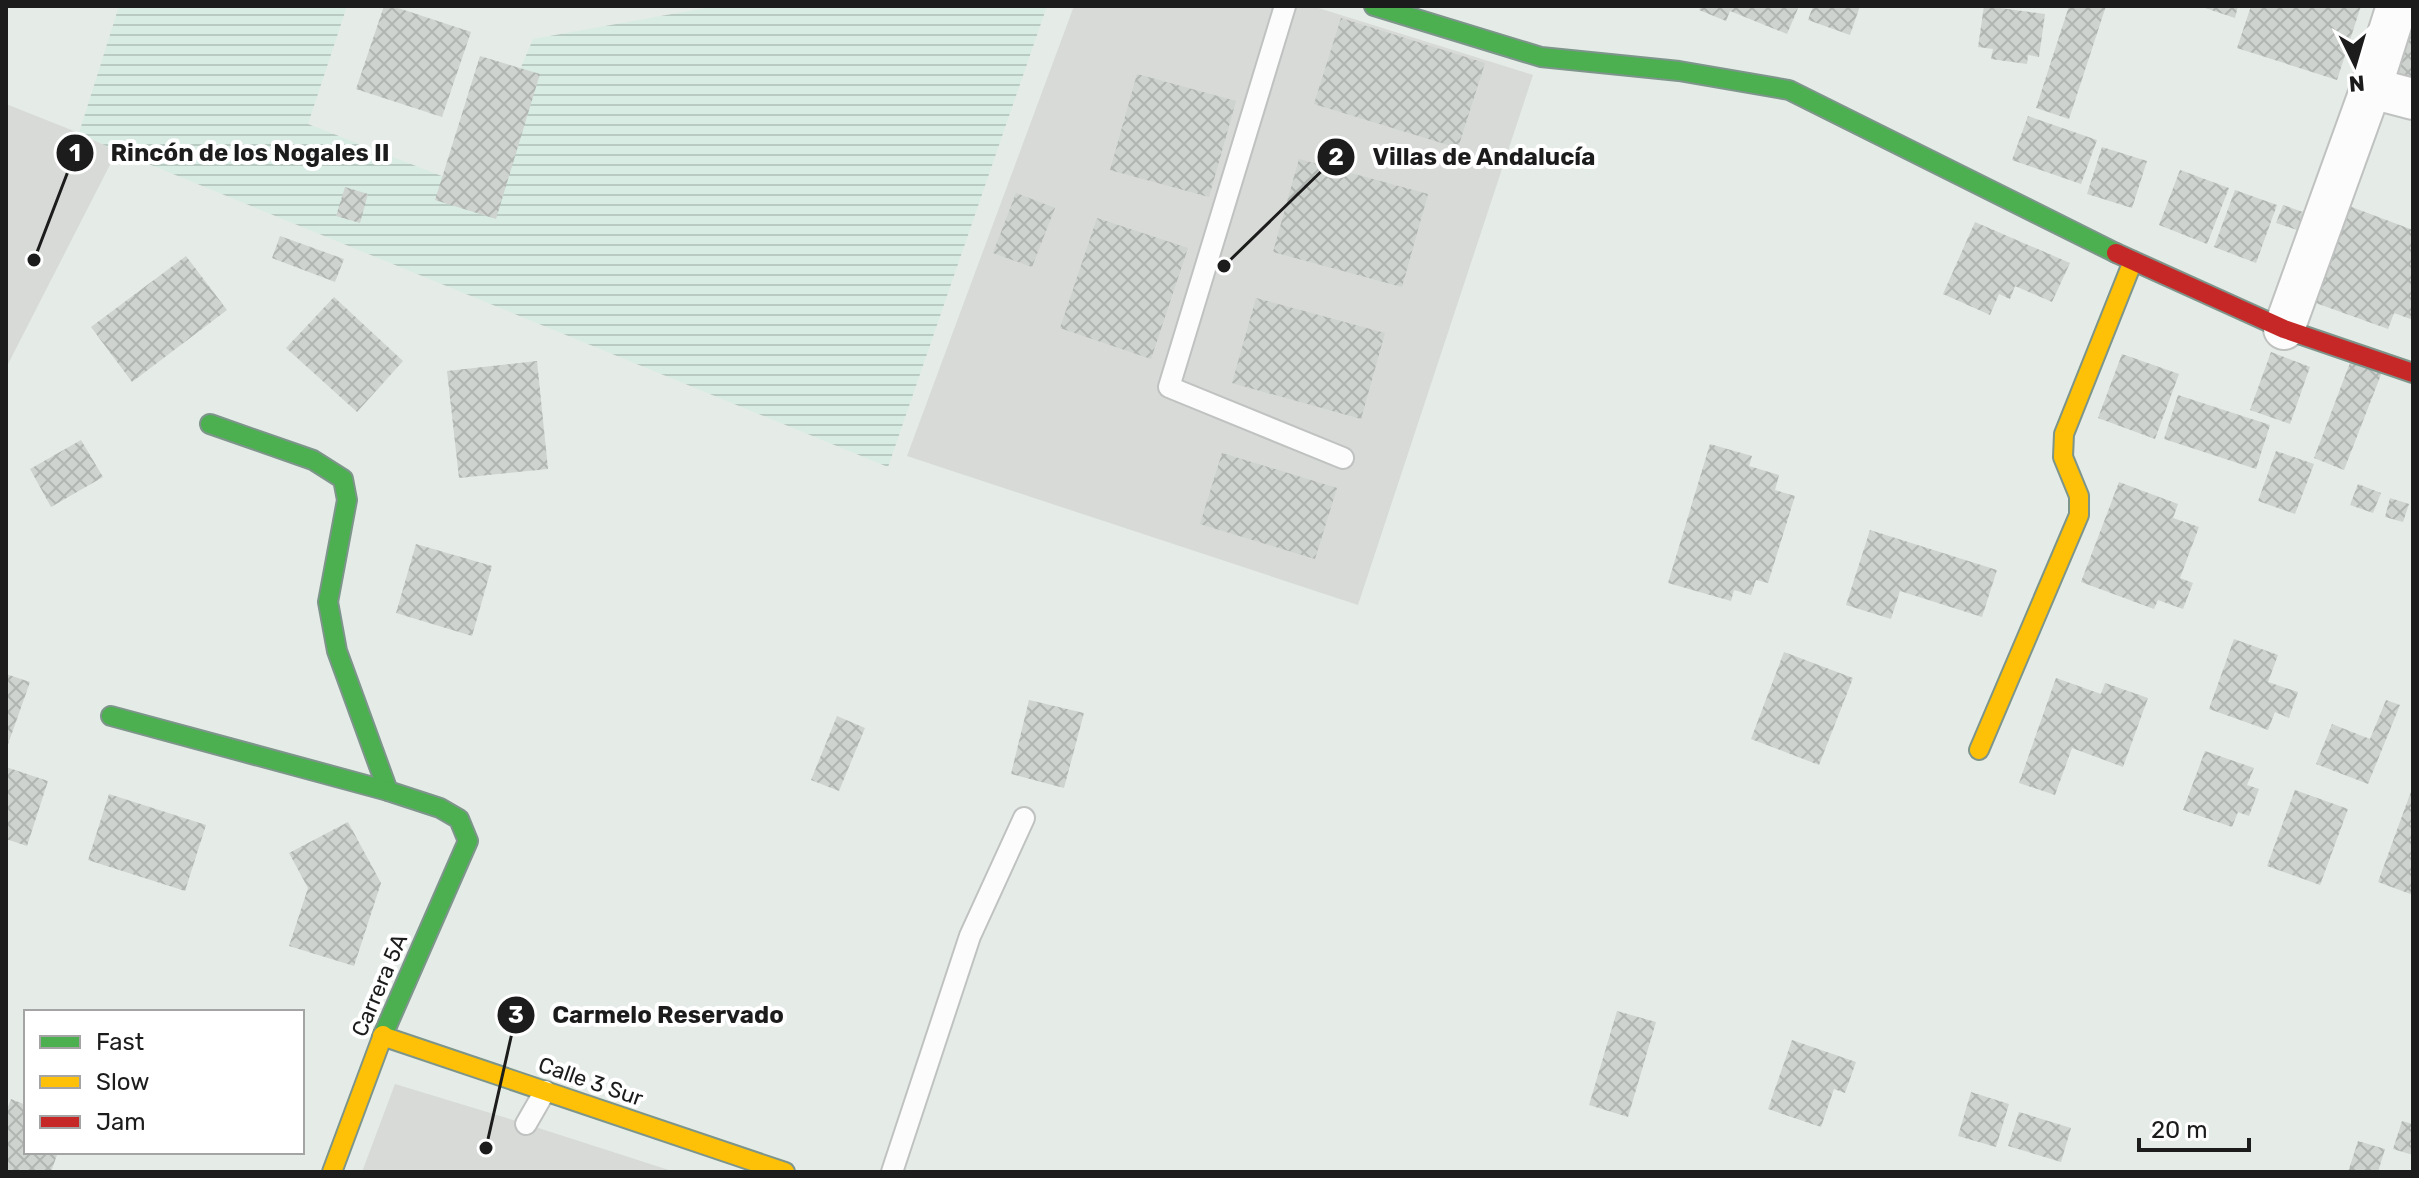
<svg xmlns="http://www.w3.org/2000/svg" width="2419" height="1178" font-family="Rubik,sans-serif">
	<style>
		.residential { fill: #d7dad7 }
		.farmland { fill: url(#farmland-rules) }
		.building { fill: url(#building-cross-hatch) }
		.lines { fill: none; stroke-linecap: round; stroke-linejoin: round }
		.lane-casing { stroke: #bfc2c0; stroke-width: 24 }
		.street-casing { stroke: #bfc2c0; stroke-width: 44 }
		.fast-casing { stroke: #7d958b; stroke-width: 22 }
		.slow-casing { stroke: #7d958b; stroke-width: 22 }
		.jam-casing { stroke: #7d958b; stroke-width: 22 }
		.lane { stroke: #fbfcfb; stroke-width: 20 }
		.street { stroke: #fbfcfb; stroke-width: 40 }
		.fast { stroke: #4caf50; stroke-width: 18 }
		.slow { stroke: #ffc107; stroke-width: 18 }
		.jam { stroke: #c62828; stroke-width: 18 }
		.labels { text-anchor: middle; stroke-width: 8; stroke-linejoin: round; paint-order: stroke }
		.street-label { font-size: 22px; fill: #1c1c1c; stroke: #fff }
		.leader { fill: none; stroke: #1c1c1c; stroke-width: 3 }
		.callout-dot { fill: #1c1c1c; stroke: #fff; stroke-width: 3 }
		.mark-label { font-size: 24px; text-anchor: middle; font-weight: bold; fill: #fff }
		.callout-label { font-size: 24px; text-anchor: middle; font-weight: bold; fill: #1c1c1c; stroke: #fff; stroke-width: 8; stroke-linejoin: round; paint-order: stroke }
	</style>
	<defs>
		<pattern id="farmland-rules" width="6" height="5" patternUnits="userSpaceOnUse" patternTransform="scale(2)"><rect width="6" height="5" fill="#d8ece3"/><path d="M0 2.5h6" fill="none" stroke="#b9cac2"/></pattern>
		<pattern id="building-cross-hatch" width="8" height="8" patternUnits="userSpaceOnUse" patternTransform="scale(2)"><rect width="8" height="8" fill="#ced3cf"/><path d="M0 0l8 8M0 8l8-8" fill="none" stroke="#b0b5b1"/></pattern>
	</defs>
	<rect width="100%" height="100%" fill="#e5ebe6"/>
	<g class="residential">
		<polygon points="1074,6 1312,6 1533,75 1358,605 907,456"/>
		<polygon points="6,104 79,133 117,151 6,368"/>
		<polygon points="395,1084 526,1124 675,1172 362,1172"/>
	</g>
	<polygon class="farmland" points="119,6 347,6 308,124 470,187 533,39 716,6 1047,6 888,467 117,151 79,133"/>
	<g class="building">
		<polygon points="384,6 392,6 471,32 442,117 356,89"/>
		<polygon points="1701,6 1799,6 1787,34 1730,11 1726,21 1699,10"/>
		<polygon points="1813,6 1860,6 1850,35 1808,20"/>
		<polygon points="1984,6 2045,14 2039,57 2028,55 2027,64 1991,59 1993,49 1978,47"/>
		<polygon points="2069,6 2106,6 2069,119 2036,108"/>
		<polygon points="2199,6 2238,6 2235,18"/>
		<polygon points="2251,6 2361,6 2337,80 2237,48"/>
		<polygon points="1341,18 1485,63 1458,148 1314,104"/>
		<polygon points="2409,26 2413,27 2413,91 2391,84"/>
		<polygon points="480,56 540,74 496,219 435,200"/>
		<polygon points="1137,74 1236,101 1209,197 1110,170"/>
		<polygon points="2028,116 2097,140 2081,184 2012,160"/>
		<polygon points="2102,147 2147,161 2132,208 2087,194"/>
		<polygon points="1299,159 1428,194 1402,287 1273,252"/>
		<polygon points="2180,170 2229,188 2207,244 2159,225"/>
		<polygon points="345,187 368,194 360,223 336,216"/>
		<polygon points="2235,190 2277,205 2256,263 2214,247"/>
		<polygon points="1016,193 1055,208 1032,267 993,253"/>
		<polygon points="2283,205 2303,212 2297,230 2276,223"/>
		<polygon points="2349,206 2413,230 2413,320 2394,313 2388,329 2313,302"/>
		<polygon points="1097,218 1188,248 1151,359 1060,328"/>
		<polygon points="1975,222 2070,263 2052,302 2015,286 2010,299 1999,294 1990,315 1943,294"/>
		<polygon points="280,236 344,259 335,282 272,258"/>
		<polygon points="186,256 227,310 132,382 91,327"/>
		<polygon points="334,297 403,361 357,412 286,348"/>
		<polygon points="1256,298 1385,333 1361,419 1232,383"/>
		<polygon points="2271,352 2310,367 2290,424 2250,410"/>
		<polygon points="2122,354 2179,374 2155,439 2098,418"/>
		<polygon points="2351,360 2382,372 2344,470 2314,458"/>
		<polygon points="537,361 548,469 459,478 447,371"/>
		<polygon points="2178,395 2270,425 2256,469 2164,439"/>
		<polygon points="81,440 103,477 51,507 30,469"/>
		<polygon points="1710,444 1752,456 1749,466 1779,475 1775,490 1795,496 1768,583 1756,580 1751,595 1734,590 1731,601 1668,583"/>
		<polygon points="2276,451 2314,464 2295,514 2258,501"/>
		<polygon points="1222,453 1337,488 1315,559 1200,524"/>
		<polygon points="2119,482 2178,504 2173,518 2199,527 2180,578 2193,583 2183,609 2158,600 2154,609 2081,582"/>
		<polygon points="2358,484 2381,493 2373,513 2350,505"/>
		<polygon points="2390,498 2409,504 2403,522 2385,517"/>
		<polygon points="1870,530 1997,570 1982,617 1900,591 1891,619 1846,605"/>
		<polygon points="416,544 492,566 472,636 396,613"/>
		<polygon points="2234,639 2278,655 2268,682 2298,692 2289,718 2275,712 2268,730 2209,709"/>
		<polygon points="1784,652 1853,678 1819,765 1751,739"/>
		<polygon points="6,674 30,682 6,750"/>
		<polygon points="2056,678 2101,694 2105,683 2148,698 2123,767 2072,748 2055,795 2019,783"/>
		<polygon points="1029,700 1084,713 1064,788 1011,774"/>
		<polygon points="2386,700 2400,705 2368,784 2316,764 2332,724 2370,739"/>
		<polygon points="837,716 865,728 839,791 811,780"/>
		<polygon points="2205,751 2254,768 2247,785 2259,789 2249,816 2238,812 2232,827 2183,810"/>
		<polygon points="6,767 48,781 27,846 6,839"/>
		<polygon points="2413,786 2413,895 2378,882"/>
		<polygon points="2295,790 2348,809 2320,885 2267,866"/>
		<polygon points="109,794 206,825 185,891 88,860"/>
		<polygon points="348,822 381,883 354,966 289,946 308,888 289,853"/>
		<polygon points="1617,1011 1656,1022 1628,1117 1589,1105"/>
		<polygon points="1792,1040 1856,1062 1845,1093 1834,1089 1821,1127 1768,1109"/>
		<polygon points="1971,1092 2009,1104 1996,1147 1958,1136"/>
		<polygon points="11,1099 26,1105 26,1152 58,1152 51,1172 6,1172 6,1112"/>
		<polygon points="2019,1112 2071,1128 2061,1162 2008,1146"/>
		<polygon points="2402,1121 2413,1124 2413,1155 2393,1149"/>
		<polygon points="2358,1141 2385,1149 2378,1172 2348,1172"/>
	</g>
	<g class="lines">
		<g class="lane-casing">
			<g id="lane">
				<polyline points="1285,6 1169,387 1343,458"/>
				<polyline points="526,1124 545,1091"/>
				<polyline points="892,1172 970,936 1024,818"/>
			</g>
		</g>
		<g class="street-casing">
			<g id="street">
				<polyline points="2371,88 2413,99"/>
				<polyline points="2284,329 2371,88 2397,6"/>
			</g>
		</g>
		<g class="fast-casing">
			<g id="fast">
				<polyline points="1374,6 1541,57 1679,71 1789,90 2116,253"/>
				<polyline points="210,424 313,460 343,479 347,500 328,602 337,651 388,791"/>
				<polyline points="111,716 388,791 440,808 459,819 468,841 383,1035"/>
			</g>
		</g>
		<g class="slow-casing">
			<g id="slow">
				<polyline points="1979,750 2079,515 2079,496 2063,457 2064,434 2133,261"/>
				<polyline points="382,1036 785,1172"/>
				<polyline points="332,1172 383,1035"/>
			</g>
		</g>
		<g class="jam-casing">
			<polyline id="jam" points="2116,253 2284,329 2413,373"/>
		</g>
		<use href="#lane" class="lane"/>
		<use href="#street" class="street"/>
		<use href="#fast" class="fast"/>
		<use href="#slow" class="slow"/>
		<use href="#jam" class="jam"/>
	</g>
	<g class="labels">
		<g class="street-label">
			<text transform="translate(379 985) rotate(-67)" y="8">Carrera 5A</text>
			<text transform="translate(591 1081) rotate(19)" y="8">Calle 3 Sur</text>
		</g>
	</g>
	<path class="leader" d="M34 260L75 153M1224 266L1336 157M486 1148L516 1015"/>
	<g class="callout-dot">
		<circle cx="34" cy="260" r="8"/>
		<circle cx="1224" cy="266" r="8"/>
		<circle cx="486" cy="1148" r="8"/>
		<circle cx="75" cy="153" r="20"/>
		<circle cx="1336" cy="157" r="20"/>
		<circle cx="516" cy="1015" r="20"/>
	</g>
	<g class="mark-label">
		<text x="75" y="161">1</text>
		<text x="1336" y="165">2</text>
		<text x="516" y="1023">3</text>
	</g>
	<g class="callout-label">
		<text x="250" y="161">Rincón de los Nogales II</text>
		<text x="1484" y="165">Villas de Andalucía</text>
		<text x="668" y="1023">Carmelo Reservado</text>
	</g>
	<rect width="2419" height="1178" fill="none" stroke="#1c1c1c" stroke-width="16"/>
	<rect x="24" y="1010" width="280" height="144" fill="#ffffff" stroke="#a4a4a4" stroke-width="2"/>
	<rect x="40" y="1036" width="40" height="12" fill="#4caf50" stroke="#a4a4a4" stroke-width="2"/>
	<text x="96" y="1050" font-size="24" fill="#1c1c1c">Fast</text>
	<rect x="40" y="1076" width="40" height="12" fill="#ffc107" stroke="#a4a4a4" stroke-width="2"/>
	<text x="96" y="1090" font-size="24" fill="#1c1c1c">Slow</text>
	<rect x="40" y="1116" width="40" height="12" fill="#c62828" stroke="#a4a4a4" stroke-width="2"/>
	<text x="96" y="1130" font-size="24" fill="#1c1c1c">Jam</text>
	<g transform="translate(2355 64) rotate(175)" stroke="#ffffff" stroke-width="6" paint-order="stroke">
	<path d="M0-6L14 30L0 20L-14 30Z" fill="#1c1c1c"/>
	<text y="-12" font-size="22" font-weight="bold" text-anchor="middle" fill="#1c1c1c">N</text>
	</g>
	<path d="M2139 1138v12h110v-12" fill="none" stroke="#1c1c1c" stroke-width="4"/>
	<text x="2151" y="1138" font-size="24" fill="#1c1c1c" stroke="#ffffff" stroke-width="6" paint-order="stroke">20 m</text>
</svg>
